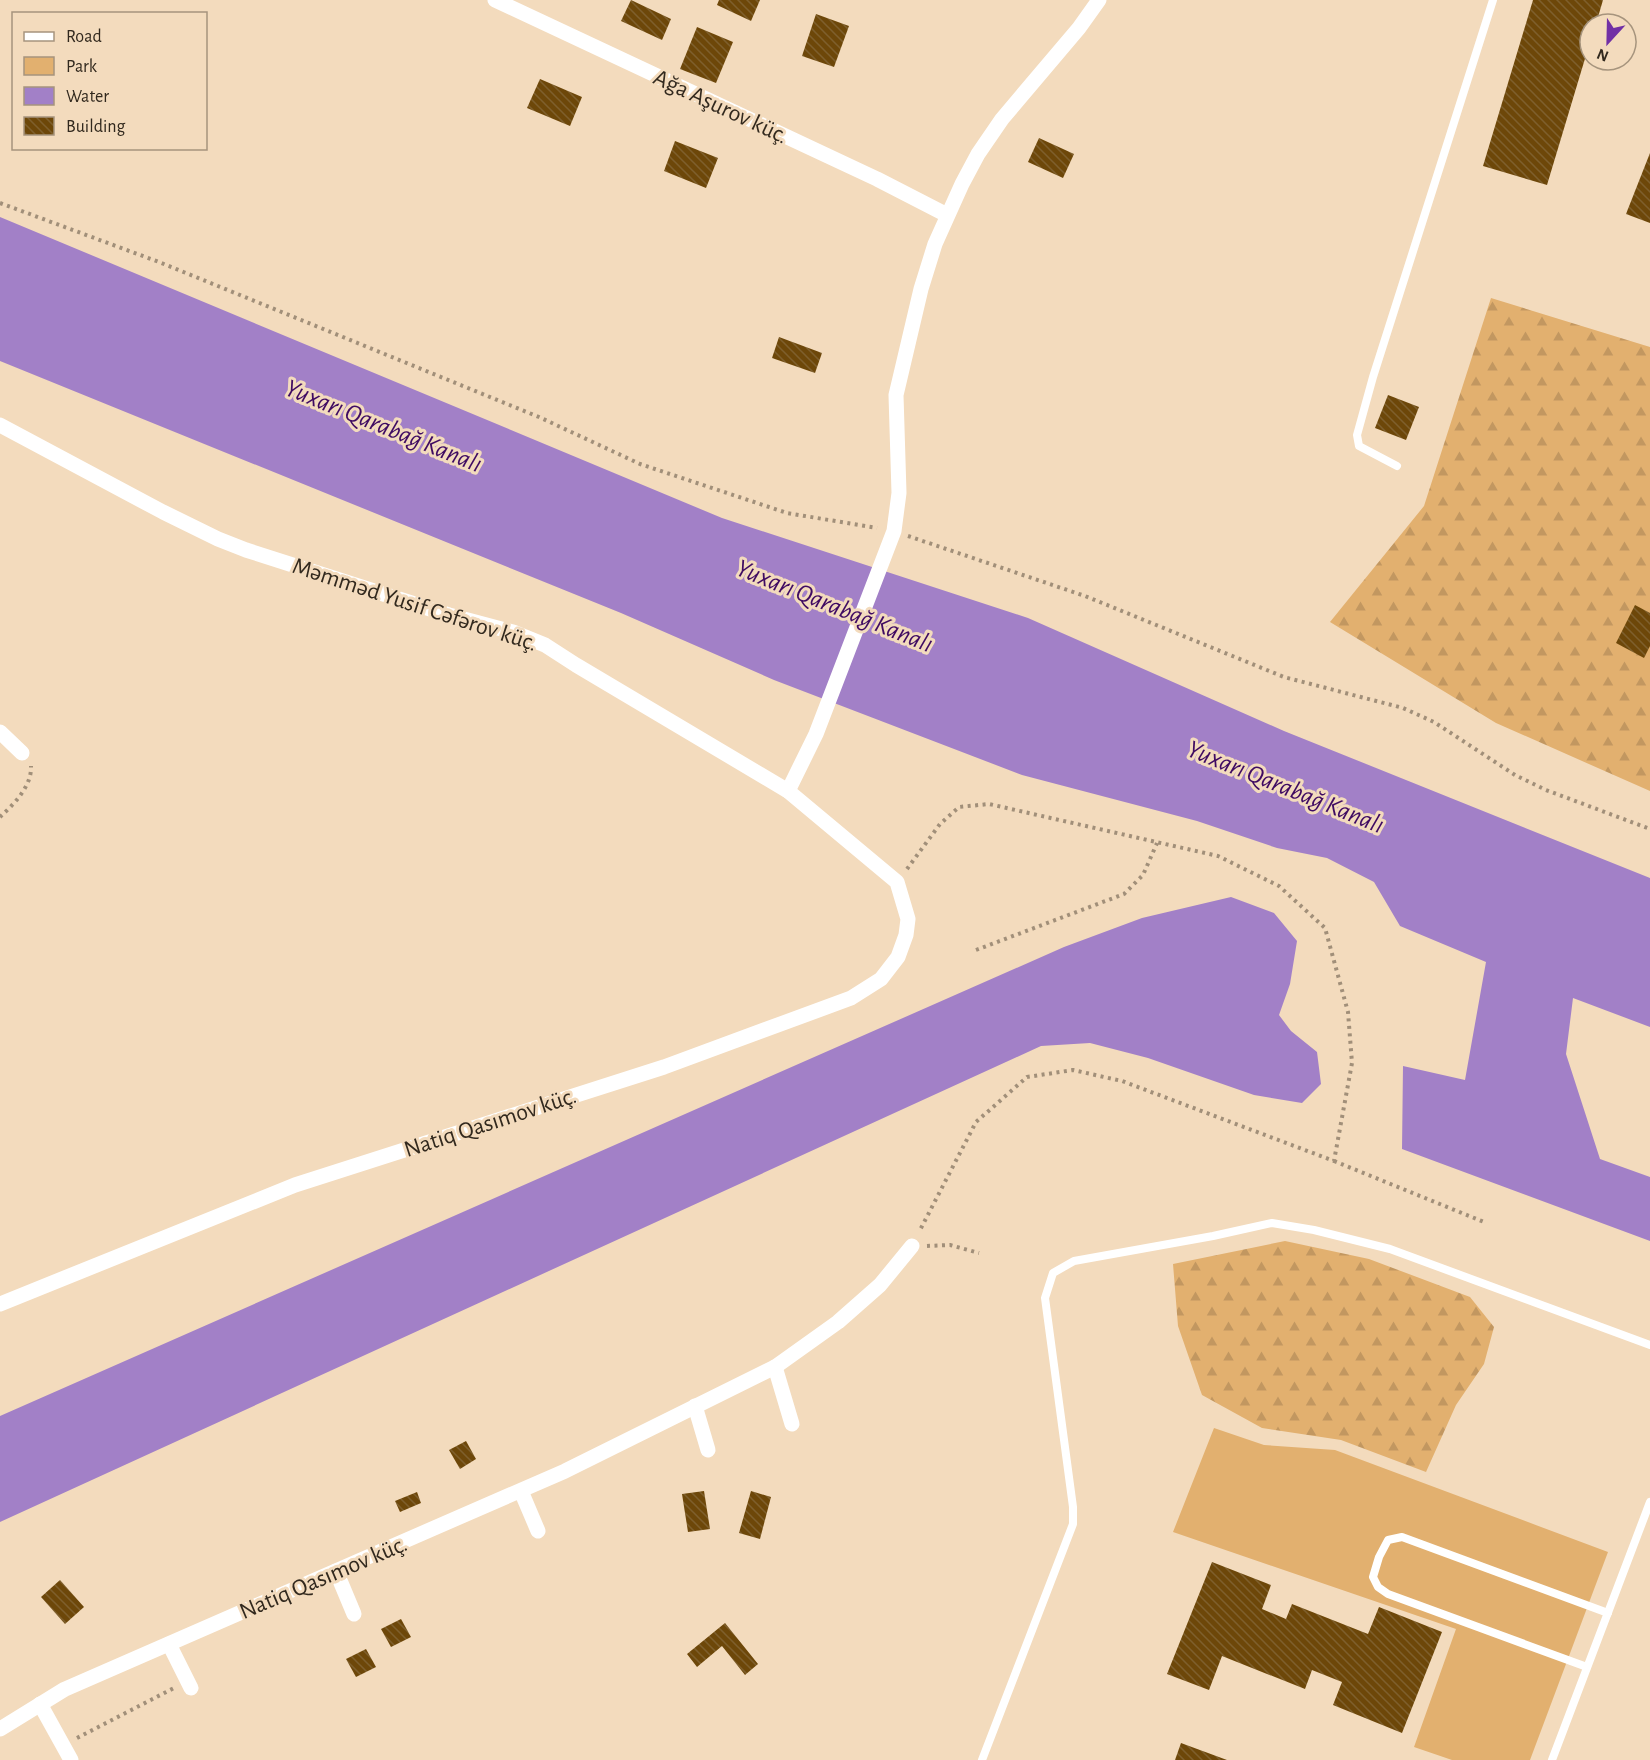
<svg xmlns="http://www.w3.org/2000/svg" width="1650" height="1760" font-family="'Alegreya Sans',sans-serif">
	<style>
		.forest { fill: url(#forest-firs) }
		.green { fill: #e2b06f }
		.water { fill: #a280c7 }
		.building { fill: url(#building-back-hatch) }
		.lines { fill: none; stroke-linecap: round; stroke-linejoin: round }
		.path { stroke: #a18f79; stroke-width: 4; stroke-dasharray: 3 4.5; stroke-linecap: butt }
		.service { stroke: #fff; stroke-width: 8 }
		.minor { stroke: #fff; stroke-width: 15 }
		.labels { text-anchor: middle; stroke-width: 6; stroke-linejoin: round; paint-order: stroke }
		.street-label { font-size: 24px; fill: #32291e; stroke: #f3dbbd }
		.water-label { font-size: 26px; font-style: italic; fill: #3f0b62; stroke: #f3dbbd }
	</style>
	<defs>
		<pattern id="forest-firs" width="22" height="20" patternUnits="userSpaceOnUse" patternTransform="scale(1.5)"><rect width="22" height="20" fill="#e2b06f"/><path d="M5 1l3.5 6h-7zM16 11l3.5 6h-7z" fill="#c29760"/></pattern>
		<pattern id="building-back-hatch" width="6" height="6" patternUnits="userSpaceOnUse" patternTransform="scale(1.5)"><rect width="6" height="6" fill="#6d4709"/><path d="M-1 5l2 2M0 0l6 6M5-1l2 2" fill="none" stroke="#7e5f2d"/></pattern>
	</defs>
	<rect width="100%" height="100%" fill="#f3dbbd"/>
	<g class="forest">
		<polygon points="1491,298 1650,347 1650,791 1496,723 1330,622 1424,506"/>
		<polygon points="1285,1241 1369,1259 1470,1297 1494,1327 1484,1364 1456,1405 1426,1472 1341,1440 1262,1428 1202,1395 1178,1326 1173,1264"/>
	</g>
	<polygon class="green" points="1214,1428 1264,1445 1335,1450 1608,1552 1530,1760 1452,1760 1414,1747 1456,1629 1173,1532"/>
	<g class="water">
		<polygon points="0,217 722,518 1028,618 1284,731 1650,878 1650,1027 1573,998 1566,1054 1600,1159 1650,1177 1650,1241 1402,1149 1403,1066 1465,1080 1486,962 1400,926 1374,882 1327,858 1277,848 1197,821 1022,775 774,680 621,613 0,361"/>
		<polygon points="1231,897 1274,913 1297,941 1290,984 1279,1015 1291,1031 1317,1052 1321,1084 1302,1103 1254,1095 1148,1058 1090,1043 1041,1046 0,1522 0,1416 1064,947 1142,918"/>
	</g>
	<g class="building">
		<polygon points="631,0 671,19 662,40 621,21"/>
		<polygon points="719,0 760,0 751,21 717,5"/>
		<polygon points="1533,0 1603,0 1596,24 1590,24 1590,42 1547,185 1483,166"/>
		<polygon points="816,14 849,26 834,67 802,56"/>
		<polygon points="697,27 733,42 716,83 680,69"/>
		<polygon points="540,79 582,97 570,126 527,108"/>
		<polygon points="1039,138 1074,154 1063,178 1028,162"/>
		<polygon points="675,141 718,158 706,188 664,171"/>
		<polygon points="1650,153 1650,223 1626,214"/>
		<polygon points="779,337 822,353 815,373 772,358"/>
		<polygon points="1388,395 1419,407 1406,440 1375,428"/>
		<polygon points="1635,605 1650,613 1650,646 1644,658 1616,643"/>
		<polygon points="466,1441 476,1459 460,1469 449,1450"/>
		<polygon points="704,1491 710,1529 688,1532 682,1494"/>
		<polygon points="751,1491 771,1497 760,1539 739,1533"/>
		<polygon points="417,1492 421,1503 400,1512 395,1501"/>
		<polygon points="1212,1562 1271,1585 1262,1609 1286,1619 1292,1604 1368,1634 1379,1607 1442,1632 1402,1733 1333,1705 1342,1682 1312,1670 1305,1689 1222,1656 1209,1690 1167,1674"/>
		<polygon points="60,1580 84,1607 65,1624 41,1597"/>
		<polygon points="401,1619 411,1637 391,1647 381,1629"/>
		<polygon points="725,1623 758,1664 745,1675 722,1646 697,1667 687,1654"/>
		<polygon points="366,1649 376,1667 356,1677 346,1659"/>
		<polygon points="1181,1743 1227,1760 1175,1760"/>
	</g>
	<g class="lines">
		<g class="path">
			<polyline points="0,203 159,262 539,417 640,464 787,513 877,528"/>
			<polyline points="908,536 1085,596 1284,677 1403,708 1434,722 1515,775 1546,790 1650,829"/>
			<path d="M0,817C14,804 32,786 31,766"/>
			<polyline points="907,869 940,824 959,807 989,804 1218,856 1279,886 1325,928 1348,1012 1352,1063 1334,1161 1122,1081 1073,1070 1027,1077 976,1122 919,1232"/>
			<polyline points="976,950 1124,894 1143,875 1157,843"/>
			<polyline points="1334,1161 1484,1222"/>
			<polyline points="927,1246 950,1245 979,1253"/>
			<polyline points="77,1738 174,1688"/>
		</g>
		<g class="service">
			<polyline points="1397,466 1359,446 1357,435 1373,377 1493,0"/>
			<polyline points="1587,1667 1388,1594 1378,1587 1373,1577 1379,1557 1388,1540 1402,1537 1608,1613"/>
			<polyline points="982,1760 1073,1524 1073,1507 1045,1298 1053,1273 1074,1261 1213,1236 1272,1223 1314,1230 1390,1249 1650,1345"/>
			<polyline points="1552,1760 1650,1502"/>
		</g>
		<g class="minor">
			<polyline points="495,0 877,179 947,215"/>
			<polyline points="0,425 163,512 218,539 246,550 449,615 513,632 545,645 576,665 788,791 897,882 908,919 906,935 898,957 881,979 851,998 664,1067 295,1185 0,1304"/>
			<polyline points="0,732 22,753"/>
			<polyline points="788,791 816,734 894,531 899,493 896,395 921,289 935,244 962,184 978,154 1002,119 1079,28 1099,0"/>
			<polyline points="775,1367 792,1424"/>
			<polyline points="695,1406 708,1450"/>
			<polyline points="521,1491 538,1531"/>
			<polyline points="336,1571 354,1614"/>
			<polyline points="169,1644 191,1688"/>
			<polyline points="40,1704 71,1760"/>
			<polyline points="0,1729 65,1689 565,1471 775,1367 838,1322 880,1285 912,1246"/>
		</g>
	</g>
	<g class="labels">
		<g class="street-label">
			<text transform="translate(721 106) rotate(25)" y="8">Ağa Aşurov küç.</text>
			<text transform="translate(415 604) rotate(18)" y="8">Məmməd Yusif Cəfərov küç.</text>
			<text transform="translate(490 1122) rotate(-18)" y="8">Natiq Qasımov küç.</text>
			<text transform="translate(323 1577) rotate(-23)" y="8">Natiq Qasımov küç.</text>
		</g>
		<g class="water-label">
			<text transform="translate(384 425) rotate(22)" y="9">Yuxarı Qarabağ Kanalı</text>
			<text transform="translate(835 605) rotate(22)" y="9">Yuxarı Qarabağ Kanalı</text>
			<text transform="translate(1286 786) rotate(22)" y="9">Yuxarı Qarabağ Kanalı</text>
		</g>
	</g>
	<rect x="12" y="12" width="195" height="138" fill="#f3dbbd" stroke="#a6947d" stroke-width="1.5"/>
	<rect x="24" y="32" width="30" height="9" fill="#ffffff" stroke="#a6947d" stroke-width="1.5"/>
	<text x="66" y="42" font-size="18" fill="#32291e">Road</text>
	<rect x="24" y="57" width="30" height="18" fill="#e2b06f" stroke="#a6947d" stroke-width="1.5"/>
	<text x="66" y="72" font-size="18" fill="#32291e">Park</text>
	<rect x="24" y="87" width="30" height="18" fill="#a280c7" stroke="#a6947d" stroke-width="1.5"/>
	<text x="66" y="102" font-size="18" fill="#32291e">Water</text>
	<rect x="24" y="117" width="30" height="18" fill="url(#building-back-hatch)" stroke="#a6947d" stroke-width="1.5"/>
	<text x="66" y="132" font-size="18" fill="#32291e">Building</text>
	<g transform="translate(1608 42) rotate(202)"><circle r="28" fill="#f3dbbd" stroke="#a6947d" stroke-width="1.5"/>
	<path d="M0-4.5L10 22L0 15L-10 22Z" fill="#7130a5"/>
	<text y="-9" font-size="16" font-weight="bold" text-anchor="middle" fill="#32291e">N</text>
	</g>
</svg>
